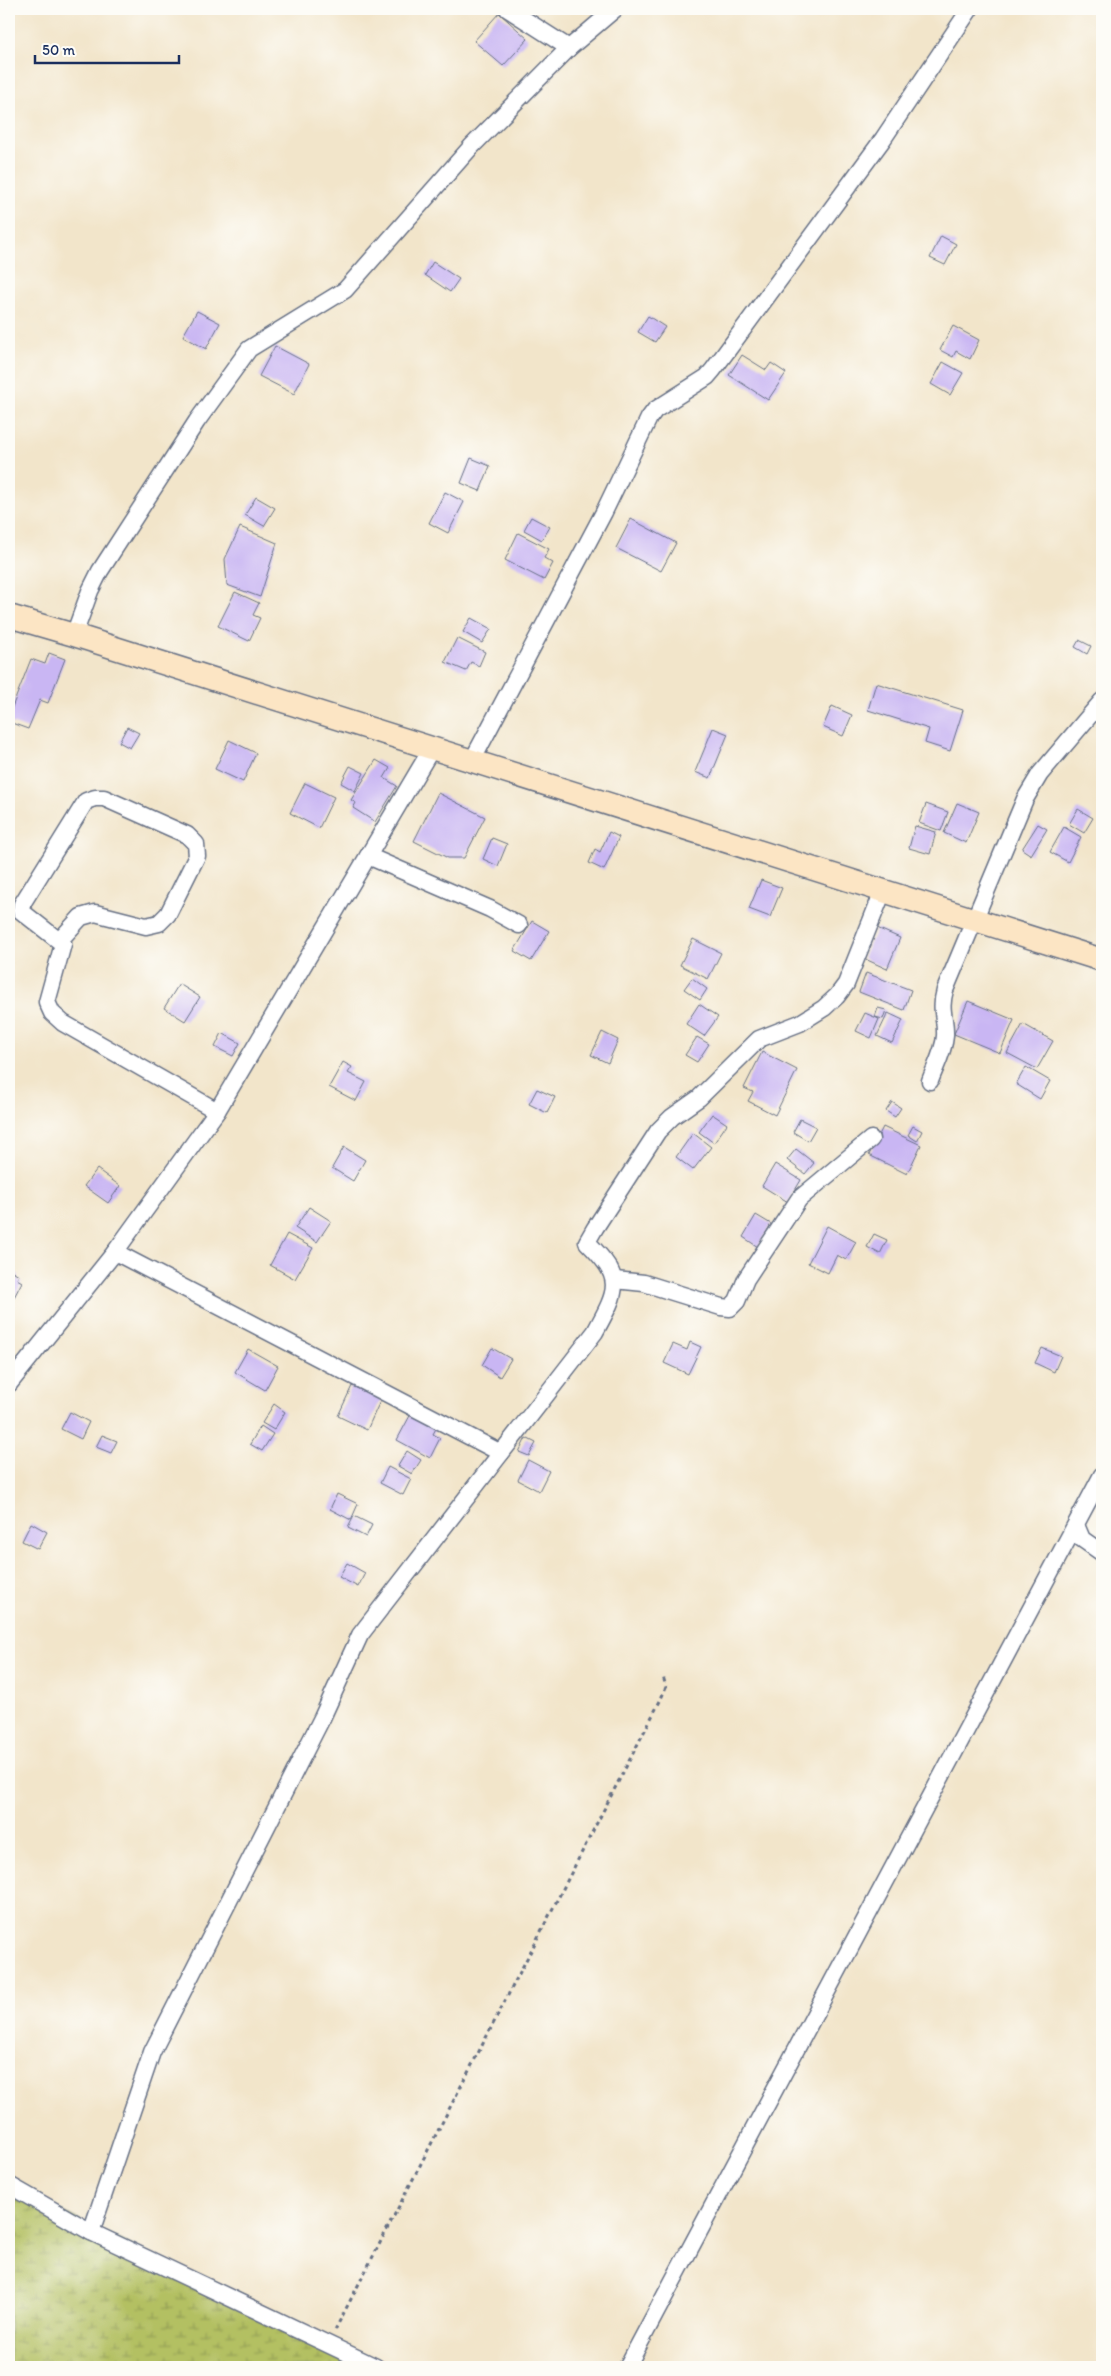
<svg xmlns="http://www.w3.org/2000/svg" width="1111" height="2376" font-family="Itim,sans-serif">
	<style>
		.wetland { fill: url(#wetland-marsh); stroke: #677860 }
		.building { fill: #c9b6f3 }
		.lines { fill: none; stroke-linecap: round; stroke-linejoin: round }
		.street-casing { stroke: #666f84; stroke-width: 19 }
		.secondary-casing { stroke: #666f84; stroke-width: 25 }
		.path { stroke: #666f84; stroke-width: 3; stroke-dasharray: 4 4; stroke-linecap: butt }
		.street { stroke: #fff; stroke-width: 16 }
		.secondary { stroke: #fce5c4; stroke-width: 22 }
	</style>
	<defs>
		<pattern id="wetland-marsh" width="20" height="14" patternUnits="userSpaceOnUse" patternTransform="scale(1.25)"><rect width="20" height="14" fill="#b3c062"/><path d="M1 5h8M5 5V1M11 12h8M15 12V8" fill="none" stroke="#919c54"/></pattern>
	</defs>
	<rect width="100%" height="100%" fill="#fdfcf7"/>
	<filter id="ink" filterUnits="userSpaceOnUse"><feTurbulence type="fractalNoise" baseFrequency=".02" numOctaves="2"/><feDisplacementMap in="SourceGraphic" scale="10" xChannelSelector="R" yChannelSelector="G"/><feConvolveMatrix kernelMatrix="1 2 1 2 8 2 1 2 1" color-interpolation-filters="sRGB"/></filter>
	<filter id="wash" filterUnits="userSpaceOnUse"><feTurbulence type="fractalNoise" baseFrequency=".0096" numOctaves="4" result="noise"/><feDisplacementMap in="SourceGraphic" scale="20" xChannelSelector="R" yChannelSelector="G"/><feGaussianBlur stdDeviation="1.12" result="paint"/><feColorMatrix in="noise" values="0 0 0 0 0 0 0 0 0 0 0 0 0 0 0 0 0 1.4 0 .05"/><feComposite in="paint" operator="in"/></filter>
	<g filter="url(#wash)">
		<rect width="100%" height="100%" fill="#f2e5ca"/>
		<polygon class="wetland" points="9,2185 375,2367 9,2367"/>
		<g id="blocks">
			<g class="building">
				<polygon points="499,13 528,39 503,66 474,41"/>
				<polygon points="941,236 956,244 945,265 930,258"/>
				<polygon points="433,262 459,279 450,292 425,275"/>
				<polygon points="197,311 220,323 206,349 183,336"/>
				<polygon points="648,316 665,327 655,342 638,332"/>
				<polygon points="953,326 979,340 970,359 956,351 953,357 940,350"/>
				<polygon points="275,346 309,364 294,394 259,376"/>
				<polygon points="742,355 766,370 771,363 786,373 768,400 729,375"/>
				<polygon points="943,362 963,373 950,395 931,384"/>
				<polygon points="471,458 490,466 480,491 461,483"/>
				<polygon points="445,492 464,502 448,533 429,523"/>
				<polygon points="256,497 275,508 264,526 245,515"/>
				<polygon points="531,517 550,527 542,540 524,530"/>
				<polygon points="631,519 676,543 661,571 616,548"/>
				<polygon points="240,527 277,543 260,597 227,585 225,559"/>
				<polygon points="518,533 549,549 544,558 553,563 544,580 505,560"/>
				<polygon points="235,592 259,603 253,615 260,618 249,641 218,626"/>
				<polygon points="471,618 491,629 482,643 463,632"/>
				<polygon points="457,638 485,652 479,666 471,662 466,671 445,662"/>
				<polygon points="1079,640 1091,646 1087,654 1075,647"/>
				<polygon points="49,653 65,659 48,703 40,700 28,729 9,722 9,715 31,659 45,664"/>
				<polygon points="876,683 963,710 950,751 925,743 929,729 868,710"/>
				<polygon points="832,706 852,715 843,736 823,727"/>
				<polygon points="127,727 139,733 130,748 119,742"/>
				<polygon points="713,728 728,734 710,778 695,772"/>
				<polygon points="229,740 256,753 243,782 215,769"/>
				<polygon points="376,760 390,768 384,778 397,786 375,822 353,808 356,803 351,800"/>
				<polygon points="350,766 364,773 355,791 341,783"/>
				<polygon points="305,783 334,797 319,828 290,813"/>
				<polygon points="438,793 485,817 464,858 448,858 414,841"/>
				<polygon points="957,803 979,812 966,843 944,833"/>
				<polygon points="926,804 948,812 941,831 919,823"/>
				<polygon points="1078,809 1093,818 1084,833 1069,824"/>
				<polygon points="1038,824 1047,829 1031,855 1022,849"/>
				<polygon points="915,826 936,832 930,854 909,848"/>
				<polygon points="1064,827 1081,837 1068,862 1050,852"/>
				<polygon points="609,832 619,837 604,870 589,863 595,849 600,852"/>
				<polygon points="492,838 507,844 498,866 483,859"/>
				<polygon points="761,880 782,888 770,917 749,909"/>
				<polygon points="532,921 549,931 531,961 514,951"/>
				<polygon points="877,928 900,938 887,969 863,958"/>
				<polygon points="693,939 721,953 708,979 680,965"/>
				<polygon points="866,973 911,990 904,1010 859,992"/>
				<polygon points="692,978 707,989 700,1000 684,989"/>
				<polygon points="179,984 200,997 185,1021 164,1008"/>
				<polygon points="968,1001 1014,1020 1000,1053 954,1034"/>
				<polygon points="699,1004 718,1017 704,1036 686,1024"/>
				<polygon points="878,1008 886,1010 883,1019 875,1017"/>
				<polygon points="865,1013 879,1019 871,1038 856,1031"/>
				<polygon points="888,1013 903,1020 892,1043 877,1036"/>
				<polygon points="1023,1024 1053,1041 1037,1069 1007,1053"/>
				<polygon points="602,1032 618,1040 608,1063 591,1055"/>
				<polygon points="222,1033 240,1043 233,1056 215,1047"/>
				<polygon points="697,1037 709,1044 697,1062 685,1055"/>
				<polygon points="762,1052 797,1070 775,1115 748,1101 753,1092 744,1088"/>
				<polygon points="343,1062 352,1067 348,1073 366,1082 356,1101 329,1087"/>
				<polygon points="1026,1067 1050,1081 1040,1099 1016,1084"/>
				<polygon points="537,1089 555,1097 547,1113 529,1104"/>
				<polygon points="892,1102 901,1108 895,1117 886,1111"/>
				<polygon points="712,1114 727,1124 714,1143 699,1132"/>
				<polygon points="800,1119 816,1127 808,1141 793,1132"/>
				<polygon points="913,1126 922,1131 917,1141 908,1135"/>
				<polygon points="883,1127 921,1145 907,1174 869,1155"/>
				<polygon points="693,1133 711,1147 693,1170 676,1157"/>
				<polygon points="344,1147 365,1160 353,1181 332,1168"/>
				<polygon points="796,1149 814,1163 805,1174 787,1160"/>
				<polygon points="775,1164 801,1180 788,1202 762,1186"/>
				<polygon points="97,1169 120,1186 108,1203 84,1186"/>
				<polygon points="309,1207 331,1221 317,1242 295,1228"/>
				<polygon points="756,1215 771,1224 758,1247 743,1237"/>
				<polygon points="827,1226 856,1242 846,1260 837,1255 828,1273 808,1263"/>
				<polygon points="287,1234 313,1248 295,1279 270,1265"/>
				<polygon points="874,1234 887,1240 880,1254 867,1247"/>
				<polygon points="9,1269 19,1275 17,1279 22,1282 11,1303 9,1302"/>
				<polygon points="690,1342 701,1347 688,1374 664,1363 673,1344 687,1350"/>
				<polygon points="492,1348 511,1359 500,1377 482,1365"/>
				<polygon points="1042,1348 1061,1356 1054,1372 1035,1363"/>
				<polygon points="248,1349 278,1366 265,1390 235,1372"/>
				<polygon points="352,1386 381,1399 367,1430 338,1416"/>
				<polygon points="274,1404 285,1412 274,1430 262,1423"/>
				<polygon points="413,1410 439,1423 433,1434 440,1438 430,1458 397,1440"/>
				<polygon points="70,1412 89,1422 81,1439 61,1429"/>
				<polygon points="261,1426 273,1434 262,1451 250,1444"/>
				<polygon points="102,1435 117,1441 111,1453 96,1447"/>
				<polygon points="526,1438 536,1443 529,1456 519,1452"/>
				<polygon points="407,1451 421,1460 412,1474 398,1466"/>
				<polygon points="528,1460 549,1471 539,1491 518,1480"/>
				<polygon points="388,1467 411,1479 403,1495 380,1483"/>
				<polygon points="337,1494 358,1504 351,1520 330,1509"/>
				<polygon points="354,1516 372,1525 366,1537 348,1528"/>
				<polygon points="31,1523 47,1532 38,1549 22,1541"/>
				<polygon points="347,1563 365,1573 358,1587 339,1577"/>
			</g>
		</g>
	</g>
	<g filter="url(#ink)">
		<use href="#blocks" fill-opacity="0" stroke="#666f84" stroke-width="1"/>
		<g class="lines">
			<g class="street-casing">
				<g id="street">
					<polyline points="508,9 569,48"/>
					<polyline points="74,635 90,591 100,571 197,421 249,349 345,290 471,147 569,48 615,9"/>
					<polyline points="472,761 604,512 649,418 655,410 707,377 713,370 883,139 970,9"/>
					<polyline points="368,856 490,909 519,925"/>
					<polyline points="60,940 81,917 95,913 146,926 159,923 168,914 197,856 196,844 187,835 104,798 95,798 86,801 22,904 21,911 63,944 47,1002 52,1013 63,1023 217,1111"/>
					<path d="M930,1081C935,1067 944,1051 945,1036C946,1017 939,1011 945,990L1025,799L1040,774L1102,701"/>
					<polyline points="115,1252 501,1453"/>
					<polyline points="615,1280 644,1283 721,1307 730,1308 737,1301 746,1279 799,1199 871,1139"/>
					<polyline points="9,1384 115,1252 217,1111 432,748"/>
					<polyline points="1076,1525 1082,1539 1102,1553"/>
					<polyline points="9,2185 91,2232 376,2367"/>
					<path d="M91,2232L152,2052L322,1718L360,1635L595,1332C619,1288 624,1279 587,1242L595,1228L658,1131L672,1117L699,1098L759,1039L800,1023L824,1008L837,996L846,984L883,891"/>
					<polyline points="627,2367 1102,1475"/>
				</g>
			</g>
			<g class="secondary-casing">
				<polyline id="secondary" points="9,616 74,635 1102,960"/>
			</g>
			<polyline class="path" points="335,2330 660,1701 666,1687 663,1676"/>
			<use href="#street" class="street"/>
			<use href="#secondary" class="secondary"/>
		</g>
	</g>
	<rect width="1111" height="2376" fill="none" stroke="#fdfcf7" stroke-width="30"/>
	<path d="M35 55v8h144v-8" fill="none" stroke="#1b2f5e" stroke-width="2.5"/>
	<text x="42" y="55" font-size="15" fill="#1b2f5e" stroke="#fdfcf7" stroke-width="4" paint-order="stroke">50 m</text>
</svg>
